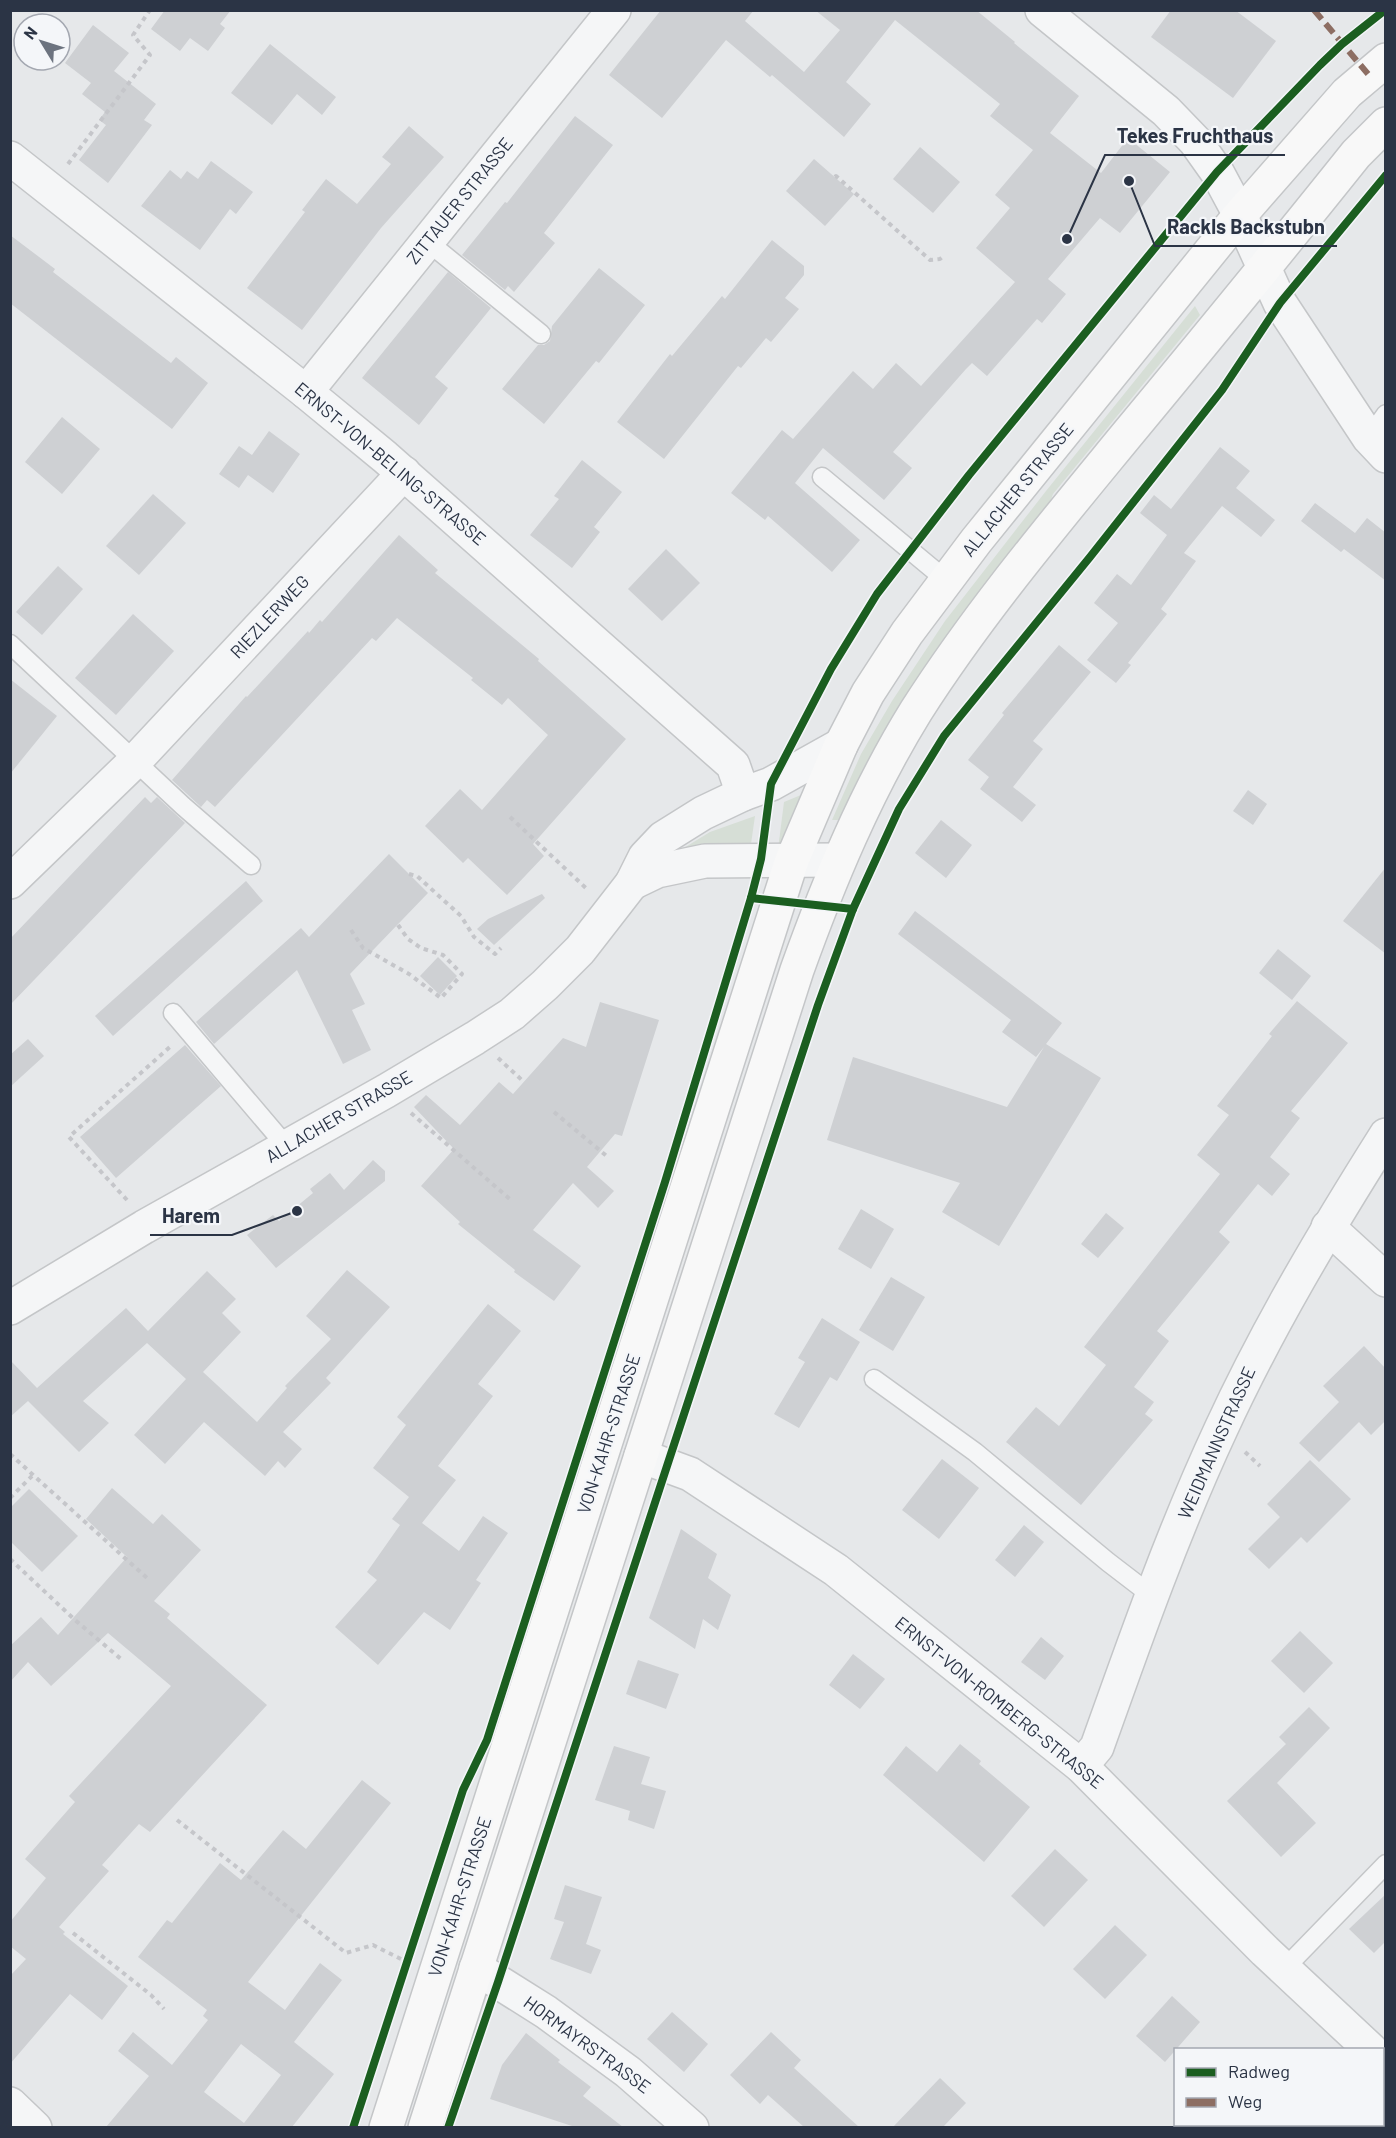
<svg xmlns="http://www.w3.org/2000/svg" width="1396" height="2138" font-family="Barlow,sans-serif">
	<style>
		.green { fill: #d6ded6 }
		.building { fill: #ced0d3; fill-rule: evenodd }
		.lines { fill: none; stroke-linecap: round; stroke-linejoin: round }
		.service-casing { stroke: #c4c6c8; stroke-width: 21 }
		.minor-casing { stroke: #c4c6c8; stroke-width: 36 }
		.tertiary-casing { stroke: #c4c6c8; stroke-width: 36 }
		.secondary-casing { stroke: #c4c6c8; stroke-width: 36 }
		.path { stroke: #c5c6ca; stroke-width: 4; stroke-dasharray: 4.5 4.5; stroke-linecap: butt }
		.service { stroke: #f5f6f7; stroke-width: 18 }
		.minor { stroke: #f5f6f7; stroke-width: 33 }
		.tertiary { stroke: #f5f6f7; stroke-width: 33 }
		.secondary { stroke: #f8f8f8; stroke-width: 33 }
		.quiet { stroke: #8d6e63; stroke-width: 6; stroke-dasharray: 12 6; stroke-linecap: butt }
		.cycleway-casing { stroke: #f4f6f9; stroke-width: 11 }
		.cycleway { stroke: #1b5e20; stroke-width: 8 }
		.labels { text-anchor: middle; stroke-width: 4.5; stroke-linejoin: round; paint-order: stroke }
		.street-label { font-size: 18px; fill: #2b3445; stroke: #f4f6f9 }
		.leader { fill: none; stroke: #2b3445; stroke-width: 2 }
		.callout-dot { fill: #2b3445; stroke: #f4f6f9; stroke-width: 2 }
		.callout-label { font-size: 20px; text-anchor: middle; font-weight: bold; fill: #2b3445; stroke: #f4f6f9; stroke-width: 4.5; stroke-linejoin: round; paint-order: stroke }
	</style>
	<rect width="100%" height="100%" fill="#e6e8ea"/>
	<g class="green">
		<polygon points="1195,306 1200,315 1053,494 1039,533 856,805 838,820 832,820 861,754 892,701 945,621 1046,491"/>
		<polygon points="801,795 805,802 778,849 784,802"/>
		<polygon points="755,816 750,851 679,851 710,832"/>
	</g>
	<g class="building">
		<polygon points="165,10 231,10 220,24 225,28 208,51 190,38 180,51 151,29"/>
		<polygon points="661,10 754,10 745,21 804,72 840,30 815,10 976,10 1015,42 1014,43 1079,96 1050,133 1101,173 1128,138 1170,172 1120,233 1100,218 1048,279 1066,294 1042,323 1037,319 987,376 972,363 966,369 893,452 912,468 884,500 823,448 795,483 860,540 832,572 768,516 765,520 731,493 782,430 793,439 853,371 873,389 896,363 921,386 1015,282 976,248 1010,208 995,195 1033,150 990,116 1000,104 895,20 846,82 871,104 844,137 772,75 770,77 726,40 662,118 609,75"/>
		<polygon points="1171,10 1235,10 1276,41 1233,98 1151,37"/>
		<polygon points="93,25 129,53 114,71 156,104 144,120 152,125 108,183 79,160 106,125 99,120 105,112 82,94 91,83 65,63"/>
		<polygon points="270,44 336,97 322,115 297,94 272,125 231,93"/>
		<polygon points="575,116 613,145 544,233 555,243 514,292 508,286 505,290 462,255 505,202 507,203"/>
		<polygon points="409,126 444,157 381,228 302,330 247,288 305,212 302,210 326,179 357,204 391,164 382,157"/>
		<polygon points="920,147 960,182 933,213 893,179"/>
		<polygon points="814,159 854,194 825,226 786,191"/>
		<polygon points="211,161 253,192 236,214 230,209 200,250 141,206 170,170 181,179 187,171 198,179"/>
		<polygon points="10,235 55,269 53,272 171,363 176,357 208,383 172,429 10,303"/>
		<polygon points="772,240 804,266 804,275 785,298 799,309 771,342 766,338 741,368 738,366 664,459 617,422 670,354 672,356 722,296 725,299"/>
		<polygon points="599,268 645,305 599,363 596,361 544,424 502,389 538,345 544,345 550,341 552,326"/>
		<polygon points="448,272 491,308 435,377 448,388 419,425 362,378"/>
		<polygon points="62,417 100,449 62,494 25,462"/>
		<polygon points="269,431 300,454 273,493 248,475 239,488 219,474 239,446 252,455"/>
		<polygon points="1220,447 1250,471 1236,488 1275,520 1261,537 1222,506 1184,553 1196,561 1161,609 1167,614 1128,663 1131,665 1116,683 1087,660 1118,623 1094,603 1117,574 1131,585 1167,535 1140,513 1154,495 1171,509"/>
		<polygon points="582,460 622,492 594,527 600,532 572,568 530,535 559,499 554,496"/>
		<polygon points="153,494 186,523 139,575 106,546"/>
		<polygon points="1315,503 1355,533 1367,518 1386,533 1386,581 1344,549 1341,552 1301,521"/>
		<polygon points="399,535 438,570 435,573 539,659 538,661 626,739 533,844 544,856 507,895 468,858 463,863 425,826 460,789 482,810 548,735 508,698 502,705 471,680 473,678 397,618 376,641 372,638 215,807 207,800 201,807 172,780 246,696 247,697 308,631 309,633 320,620 322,622"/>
		<polygon points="666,549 700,583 662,621 628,589"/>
		<polygon points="58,566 83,589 42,635 16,612"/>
		<polygon points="133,614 174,651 116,715 75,678"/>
		<polygon points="1059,645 1091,672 1033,741 1043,749 1013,787 1036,805 1022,822 980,789 989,777 968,760 1004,715 1002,713"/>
		<polygon points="10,679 57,716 10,774"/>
		<polygon points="1248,790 1267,804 1253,825 1233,811"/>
		<polygon points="145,797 151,803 157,797 185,823 10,1005 10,939"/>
		<polygon points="941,820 972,845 946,878 915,853"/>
		<polygon points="389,854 428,893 350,974 365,1004 352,1010 371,1050 343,1064 297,970 214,1044 196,1022 301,928 309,937"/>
		<polygon points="1386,867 1386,954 1343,921"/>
		<polygon points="246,881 263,901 113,1036 95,1016"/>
		<polygon points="542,894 545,898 494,945 477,929 488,919"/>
		<polygon points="915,911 1062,1023 1046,1044 1101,1078 999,1246 942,1212 960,1183 827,1140 853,1057 1007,1107 1044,1047 1036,1057 1002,1032 1011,1020 898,934"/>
		<polygon points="1278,949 1311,976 1292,1000 1259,973"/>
		<polygon points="438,957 457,976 440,995 420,976"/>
		<polygon points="1297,1001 1348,1043 1291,1111 1300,1118 1270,1157 1290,1174 1272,1196 1258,1184 1219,1232 1230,1242 1157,1331 1169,1341 1134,1387 1154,1402 1145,1414 1153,1420 1081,1505 1006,1442 1036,1407 1059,1426 1106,1365 1084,1347 1220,1174 1197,1155 1229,1115 1217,1106 1272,1036 1269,1034"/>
		<polygon points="600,1002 659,1020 622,1136 615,1134 587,1167 614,1191 598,1208 573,1183 533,1230 581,1266 554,1301 514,1272 515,1270 458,1224 460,1222 421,1186 454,1149 414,1107 426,1095 460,1125 499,1082 513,1094 563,1038 586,1047"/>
		<polygon points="28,1039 44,1056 10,1087 10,1055"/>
		<polygon points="185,1045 221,1086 116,1178 80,1137"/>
		<polygon points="373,1160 385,1171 385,1181 276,1268 247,1235 273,1215 279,1221 313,1193 310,1189 330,1173 344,1190"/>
		<polygon points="861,1209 894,1229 871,1269 838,1249"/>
		<polygon points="1106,1213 1124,1228 1098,1258 1081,1244"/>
		<polygon points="347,1270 390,1307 326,1378 331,1383 283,1432 302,1449 285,1468 278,1461 265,1476 204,1422 165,1464 134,1435 186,1379 147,1343 83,1401 109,1423 79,1452 28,1401 10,1417 10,1360 37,1388 126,1308 148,1331 207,1271 236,1299 222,1313 241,1332 203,1372 257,1422 287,1388 285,1386 331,1339 306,1316"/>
		<polygon points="891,1277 925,1297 893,1351 859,1330"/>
		<polygon points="488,1304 521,1331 478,1384 493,1396 438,1466 456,1480 422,1523 459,1551 483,1516 508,1533 476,1580 481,1583 450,1630 424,1612 378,1665 335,1627 377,1580 367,1572 400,1525 392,1519 409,1497 373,1468 406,1425 397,1417"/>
		<polygon points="822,1318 860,1342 837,1381 830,1377 799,1428 774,1414 805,1362 798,1358"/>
		<polygon points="1364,1346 1386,1369 1386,1420 1371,1435 1359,1422 1319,1462 1299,1443 1339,1402 1323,1386"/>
		<polygon points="942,1459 979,1488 939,1539 902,1510"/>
		<polygon points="1310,1460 1351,1499 1307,1543 1301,1537 1269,1569 1248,1549 1280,1517 1267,1504"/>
		<polygon points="112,1488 153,1524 162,1514 201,1550 154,1601 170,1614 167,1618 267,1705 150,1832 139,1824 102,1865 109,1871 59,1927 65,1932 63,1934 128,1986 102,2020 70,1994 10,2064 10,1976 26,1959 10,1946 10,1922 46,1878 25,1859 75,1802 69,1796 171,1686 108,1633 51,1686 28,1662 10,1682 10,1646 41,1617 58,1635 127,1557 86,1519"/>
		<polygon points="29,1489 78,1536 42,1572 10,1541 10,1508"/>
		<polygon points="1024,1525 1044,1542 1015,1577 995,1560"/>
		<polygon points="681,1529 717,1554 708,1578 731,1595 718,1630 703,1619 695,1649 649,1618"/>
		<polygon points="1300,1631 1333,1663 1304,1693 1271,1661"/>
		<polygon points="1041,1637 1064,1656 1045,1680 1021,1662"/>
		<polygon points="853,1654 885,1679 860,1709 829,1685"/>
		<polygon points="638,1660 679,1674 666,1709 626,1694"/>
		<polygon points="1309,1707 1330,1728 1277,1783 1316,1823 1281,1857 1227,1801 1286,1744 1279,1737"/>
		<polygon points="960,1744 981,1761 979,1764 1030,1807 984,1862 883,1775 906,1746 937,1772"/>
		<polygon points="614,1746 650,1757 641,1784 666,1791 654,1829 628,1820 630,1811 595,1800"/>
		<path d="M362,1780L391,1803L248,1982L285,2010L320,1963L342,1980L294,2042L334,2074L292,2127H106L149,2076L118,2051L133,2032L172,2065L208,2020L203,2016L207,2010L138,1957L167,1920L172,1923L220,1863L241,1880L283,1830L306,1849ZM241,2044L281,2075L244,2123L204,2092Z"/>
		<polygon points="1055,1849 1088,1880 1044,1927 1011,1896"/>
		<polygon points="565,1885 602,1897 586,1944 601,1950 591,1974 550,1959 564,1922 554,1919"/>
		<polygon points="1386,1894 1386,1941 1374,1953 1349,1929"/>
		<polygon points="1115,1925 1147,1955 1105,1999 1073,1969"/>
		<polygon points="1172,1996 1200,2022 1165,2062 1136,2036"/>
		<polygon points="672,2012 708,2044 684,2072 647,2039"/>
		<polygon points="771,2032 801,2060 794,2068 859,2127 804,2127 768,2095 760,2104 730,2075"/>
		<polygon points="526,2033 560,2060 558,2062 591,2087 583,2096 623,2127 575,2127 490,2099 502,2065"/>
		<polygon points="940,2078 966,2103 943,2127 893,2127"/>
	</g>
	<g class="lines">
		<g class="service-casing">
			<g id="service">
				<polyline points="428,242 541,334"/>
				<polyline points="1369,438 1386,414"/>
				<polyline points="822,477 946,580"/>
				<polyline points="10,644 183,806 251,865"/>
				<polyline points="173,1013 287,1147"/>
				<polyline points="874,1379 975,1452 1108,1562 1151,1595"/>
				<polyline points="1284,1969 1386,1864"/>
			</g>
		</g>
		<g class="minor-casing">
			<g id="minor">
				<polyline points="10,158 306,392 385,457 733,765 743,794"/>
				<polyline points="1240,215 1280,303 1369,438 1386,456"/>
				<polyline points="306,392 614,10"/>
				<polyline points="10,882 136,760 404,473"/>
				<polyline points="1328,1227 1386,1280"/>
				<polyline points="641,1456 690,1474 836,1570 1081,1766 1265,1951 1371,2050"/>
				<path d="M1081,1766L1097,1747C1135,1640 1173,1532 1221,1429C1268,1327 1326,1230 1386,1135"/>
				<polyline points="476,1968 546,2012 628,2072 692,2128"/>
				<polyline points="10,2104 35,2128"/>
			</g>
		</g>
		<g class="tertiary-casing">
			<g id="tertiary">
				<polyline points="1042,10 1166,111 1195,141 1217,172 1240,215"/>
				<polyline points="632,883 657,871 705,861 839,860"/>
				<polyline points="10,1308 144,1227 386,1091 475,1038 512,1014 545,985 580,950 632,883 645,857 663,838 703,813 743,794 771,784 841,745"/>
			</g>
		</g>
		<g class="secondary-casing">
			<g id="secondary">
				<polyline points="386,2128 792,860 841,745 868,693 907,633 976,541 1240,215 1347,93 1386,60"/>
				<path d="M425,2128L797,970C829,881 866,792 916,711C978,614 1052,526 1125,437C1203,343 1280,249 1356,154L1386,124"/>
			</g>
		</g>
		<g class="path">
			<polyline points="68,164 150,55 133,35 150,10"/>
			<polyline points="835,177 836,176 930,260 940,259 945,255"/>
			<polyline points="510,817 588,890"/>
			<polyline points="409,874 417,876 461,916 474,937 495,954 501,948"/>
			<polyline points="351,930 363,948 409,974 441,998 462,974 443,955 421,948 408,939 398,925"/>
			<polyline points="498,1058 524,1082"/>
			<polyline points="554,1112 609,1158"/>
			<polyline points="411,1113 512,1201"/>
			<polyline points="127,1200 69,1137 172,1045"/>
			<polyline points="1245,1452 1260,1466"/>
			<polyline points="10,1454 147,1578"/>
			<polyline points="10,1498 32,1476"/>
			<polyline points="10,1559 75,1620 121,1659"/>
			<polyline points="177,1820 346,1953 373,1945 407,1962"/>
			<polyline points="73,1933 151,1995 164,2009"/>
		</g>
		<use href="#service" class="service"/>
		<use href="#minor" class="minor"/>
		<use href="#tertiary" class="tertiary"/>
		<use href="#secondary" class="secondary"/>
		<polyline class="quiet" points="1314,10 1368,74"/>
		<g class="cycleway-casing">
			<g id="cycleway">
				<polyline points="751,898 853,909"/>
				<polyline points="353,2128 463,1790 487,1740 665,1182 751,898 761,859 771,784 831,669 877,594 969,475 1217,172 1320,65 1342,44 1385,10"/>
				<polyline points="448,2128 498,1982 818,1005 853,909 899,809 944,736 1090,557 1222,390 1280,303 1386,175"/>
			</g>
		</g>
		<use href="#cycleway" class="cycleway"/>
	</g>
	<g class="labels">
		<g class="street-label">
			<text transform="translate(460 201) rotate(-51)" y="6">ZITTAUER STRASSE</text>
			<text transform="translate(390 464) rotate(40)" y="6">ERNST-VON-BELING-STRASSE</text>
			<text transform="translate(1018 490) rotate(-51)" y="6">ALLACHER STRASSE</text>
			<text transform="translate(270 617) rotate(-47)" y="6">RIEZLERWEG</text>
			<text transform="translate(339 1117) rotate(-30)" y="6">ALLACHER STRASSE</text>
			<text transform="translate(609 1434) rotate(-72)" y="6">VON-KAHR-STRASSE</text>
			<text transform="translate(1217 1443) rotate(-66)" y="6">WEIDMANNSTRASSE</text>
			<text transform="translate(999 1703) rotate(39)" y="6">ERNST-VON-ROMBERG-STRASSE</text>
			<text transform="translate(460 1897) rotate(-72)" y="6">VON-KAHR-STRASSE</text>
			<text transform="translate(587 2045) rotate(36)" y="6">HORMAYRSTRASSE</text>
		</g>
	</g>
	<path class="leader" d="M1067 239L1105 155H1285M1129 181L1155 246H1337M297 1211L232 1235H150"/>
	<g class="callout-dot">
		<circle cx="1067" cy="239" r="6"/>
		<circle cx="1129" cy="181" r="6"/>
		<circle cx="297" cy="1211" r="6"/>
	</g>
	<g class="callout-label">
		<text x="1195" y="143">Tekes Fruchthaus</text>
		<text x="1246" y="234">Rackls Backstubn</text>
		<text x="191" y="1223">Harem</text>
	</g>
	<rect width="1396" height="2138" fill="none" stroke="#2b3445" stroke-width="24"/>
	<rect x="1174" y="2048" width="210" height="78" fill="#f4f6f9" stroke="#a4a8b1" stroke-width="1.5"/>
	<rect x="1186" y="2068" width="30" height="9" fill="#1b5e20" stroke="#a4a8b1" stroke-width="1.5"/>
	<text x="1228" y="2078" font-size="18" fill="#2b3445">Radweg</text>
	<rect x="1186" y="2098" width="30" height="9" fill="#8d6e63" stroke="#a4a8b1" stroke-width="1.5"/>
	<text x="1228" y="2108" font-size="18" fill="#2b3445">Weg</text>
	<g transform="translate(42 42) rotate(308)"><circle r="28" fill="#f4f6f9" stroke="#a4a8b1" stroke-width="1.5"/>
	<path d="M0-4.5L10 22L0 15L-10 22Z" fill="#6c737f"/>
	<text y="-9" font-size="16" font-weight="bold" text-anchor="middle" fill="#2b3445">N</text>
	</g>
</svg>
